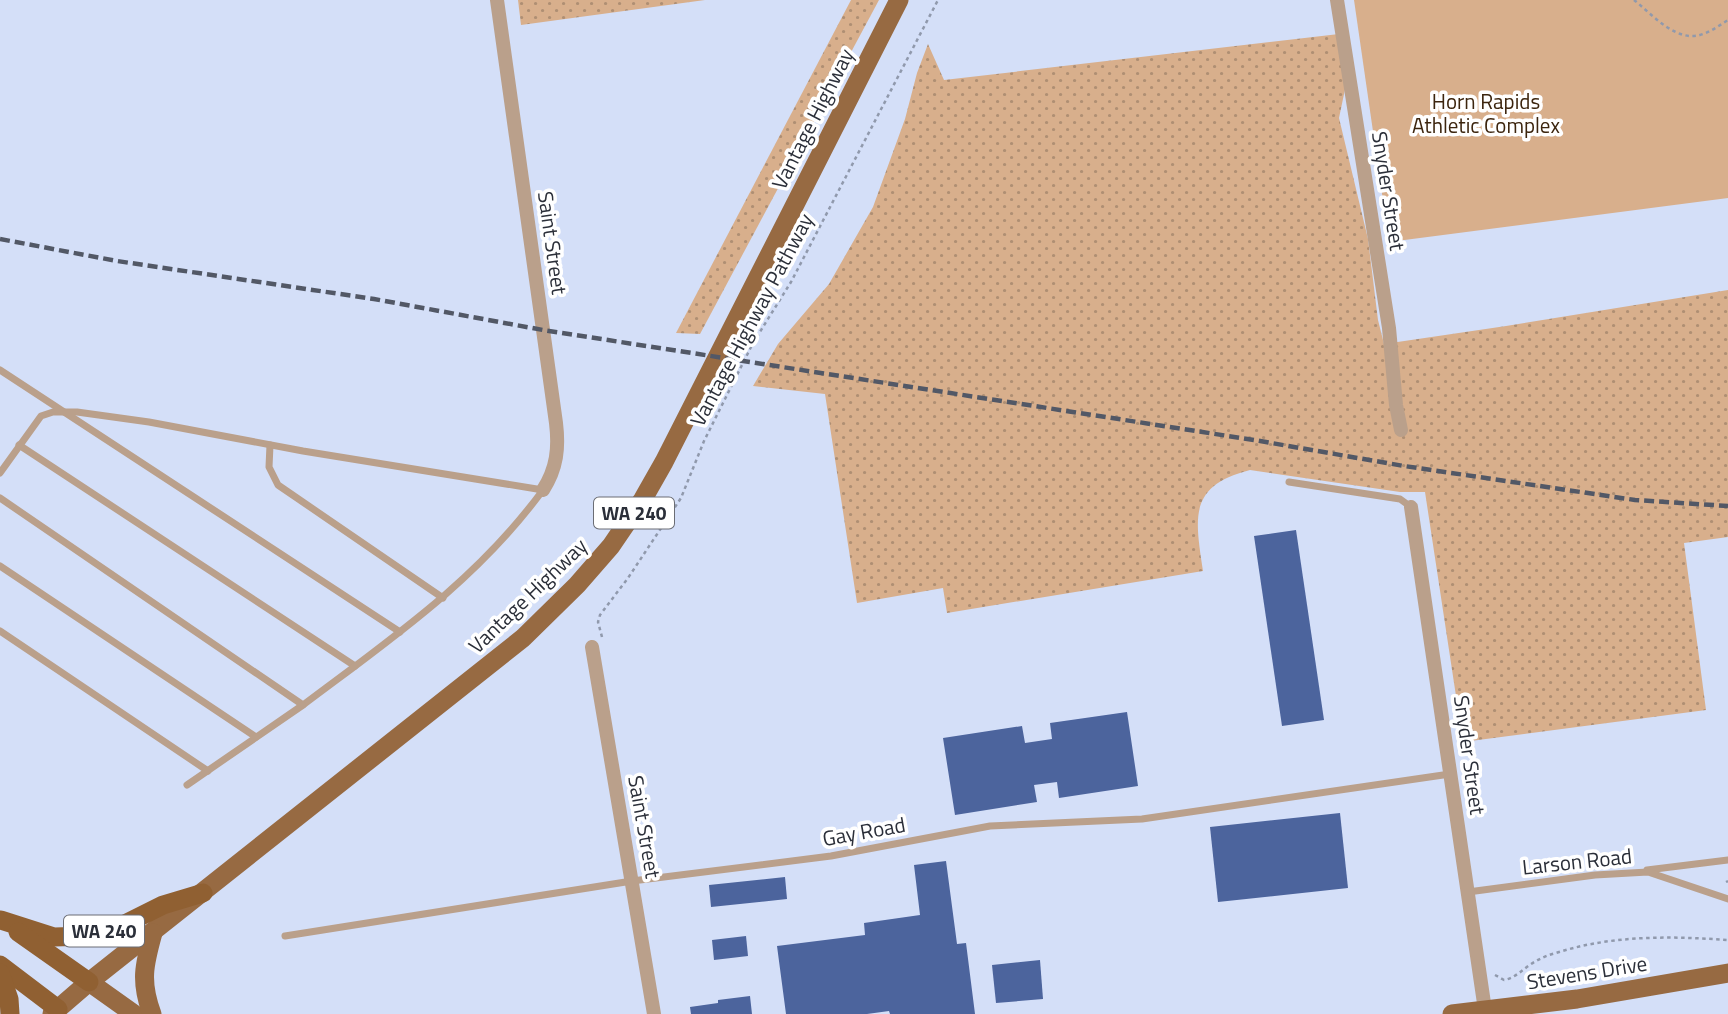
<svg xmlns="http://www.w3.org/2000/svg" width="1728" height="1014" font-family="'Titillium Web',sans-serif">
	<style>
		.grass { fill: url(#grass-dots) }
		.park { fill: #d8af8c }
		.building { fill: #4c649d }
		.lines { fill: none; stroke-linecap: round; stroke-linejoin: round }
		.path { stroke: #9099ac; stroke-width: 2.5; stroke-dasharray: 3.5 3.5; stroke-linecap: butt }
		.service { stroke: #baa08b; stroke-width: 7 }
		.minor { stroke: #baa08b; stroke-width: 14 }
		.primary { stroke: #976a42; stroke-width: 19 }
		.trunk { stroke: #906032; stroke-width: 19 }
		.rail { stroke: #525866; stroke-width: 4.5; stroke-dasharray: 10 5; stroke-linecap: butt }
		.labels { text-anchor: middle; stroke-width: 7; stroke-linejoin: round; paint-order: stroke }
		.shield { fill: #fff; stroke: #6b6d74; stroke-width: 2 }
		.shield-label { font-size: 19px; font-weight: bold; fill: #2b2f39 }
		.park-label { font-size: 21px; fill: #3c250e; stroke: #fff }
		.street-label { font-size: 21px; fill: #2b2f39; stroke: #fff }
	</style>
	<defs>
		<pattern id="grass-dots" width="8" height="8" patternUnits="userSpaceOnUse" patternTransform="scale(1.75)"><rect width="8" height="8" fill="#d8af8c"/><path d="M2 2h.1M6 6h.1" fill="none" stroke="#af8f73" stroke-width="1.8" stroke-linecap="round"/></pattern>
	</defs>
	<rect width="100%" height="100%" fill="#d4dff8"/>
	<g class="grass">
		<polygon points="518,0 705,0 521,25"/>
		<polygon points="851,0 879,0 700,334 676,333"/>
		<path d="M1339,34L1348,75L1339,118L1368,239L1378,320L1384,344L1506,326L1728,290V537L1684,543L1706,710L1463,742L1425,492H1400L1250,470C1188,486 1195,517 1203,571L947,613L943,588L857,603L825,394L753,386L778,344L829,284L873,207L905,119L917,73L928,44L944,80Z"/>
	</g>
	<polygon class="park" points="1354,0 1728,0 1728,198 1389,242"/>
	<g class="building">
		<polygon points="1296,530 1324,720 1282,726 1254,536"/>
		<polygon points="1127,712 1138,786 1059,798 1057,782 1034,785 1037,802 955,815 943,738 1022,726 1025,743 1052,739 1050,723"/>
		<polygon points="1340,813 1348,888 1218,902 1210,827"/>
		<polygon points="946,861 957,944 966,943 975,1014 890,1014 889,1011 867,1014 786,1014 777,946 865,935 864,923 920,915 914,865"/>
		<polygon points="785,877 787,899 711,907 709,885"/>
		<polygon points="746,936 748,956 714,960 712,940"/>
		<polygon points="1040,960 1043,999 996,1003 992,965"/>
		<polygon points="750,996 752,1014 691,1014 690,1007 718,1003 718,1000"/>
	</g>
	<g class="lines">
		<g class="path">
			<path d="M1634,0C1653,15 1677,44 1703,34C1712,31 1720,25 1728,20"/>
			<polyline points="602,637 598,622 600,615 628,578 681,498 704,441 753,343 791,282 938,0"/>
			<polyline points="1726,882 1728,881"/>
			<path d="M1495,975L1504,980C1515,978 1522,970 1531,964C1539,959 1547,955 1556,953C1611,935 1671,936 1728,940"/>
		</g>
		<g class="service">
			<polyline points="0,370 400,632"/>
			<polyline points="19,445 355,666"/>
			<polyline points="270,445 269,467 278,485 443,598"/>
			<path d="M0,473L41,416L53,412H77L149,422L303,451L543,490C476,581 392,638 303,705L0,498"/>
			<polyline points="1289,482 1400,499 1411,507"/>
			<polyline points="0,566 256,737"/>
			<polyline points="0,631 208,771"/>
			<polyline points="187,785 303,705"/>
			<polyline points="1647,870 1728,860"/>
			<polyline points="1468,892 1595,875 1648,872 1728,899"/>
			<polyline points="285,936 632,881 831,856 990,826 1142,819 1450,774"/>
		</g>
		<g class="minor">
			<path d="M497,0L556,423C559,448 557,468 543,490"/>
			<polyline points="1337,0 1389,328 1396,405 1401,430"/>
			<polyline points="1411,507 1485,1010"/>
			<polyline points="592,647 654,1014"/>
		</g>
		<g class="primary">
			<polyline points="89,982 134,1014"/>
			<polyline points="52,1014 89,982 523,638 577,585 611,546 643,499 664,462 899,0"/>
			<path d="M152,1014C140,982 144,965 153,933"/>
			<polyline points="1452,1014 1577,999 1728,973"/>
		</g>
		<g class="trunk">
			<polyline points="1,920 54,937 88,936 119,927 163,905 203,893"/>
			<polyline points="18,932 89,982"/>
			<polyline points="0,965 58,1009"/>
			<polyline points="0,973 9,999 10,1014"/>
		</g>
		<polyline class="rail" points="0,239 117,261 374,299 543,330 1254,440 1404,466 1635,500 1728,506"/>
	</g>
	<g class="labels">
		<g class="shield">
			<rect x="594" y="497.5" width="80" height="31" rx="5"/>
			<rect x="64" y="915.5" width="80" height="31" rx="5"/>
		</g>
		<g class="shield-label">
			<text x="634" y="520">WA 240</text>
			<text x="104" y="938">WA 240</text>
		</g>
		<g class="park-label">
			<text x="1486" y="109">Horn Rapids<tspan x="1486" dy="24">Athletic Complex</tspan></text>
		</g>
		<g class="street-label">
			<text transform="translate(813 119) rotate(-63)" y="7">Vantage Highway</text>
			<text transform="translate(1388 191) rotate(81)" y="7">Snyder Street</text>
			<text transform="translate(552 243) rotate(82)" y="7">Saint Street</text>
			<text transform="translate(752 320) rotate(-62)" y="7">Vantage Highway Pathway</text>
			<text transform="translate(528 596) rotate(-44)" y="7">Vantage Highway</text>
			<text transform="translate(1469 755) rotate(82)" y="7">Snyder Street</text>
			<text transform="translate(644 827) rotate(80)" y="7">Saint Street</text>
			<text transform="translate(864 832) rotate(-10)" y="7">Gay Road</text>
			<text transform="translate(1577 862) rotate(-6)" y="7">Larson Road</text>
			<text transform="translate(1587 973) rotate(-9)" y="7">Stevens Drive</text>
		</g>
	</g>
</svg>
